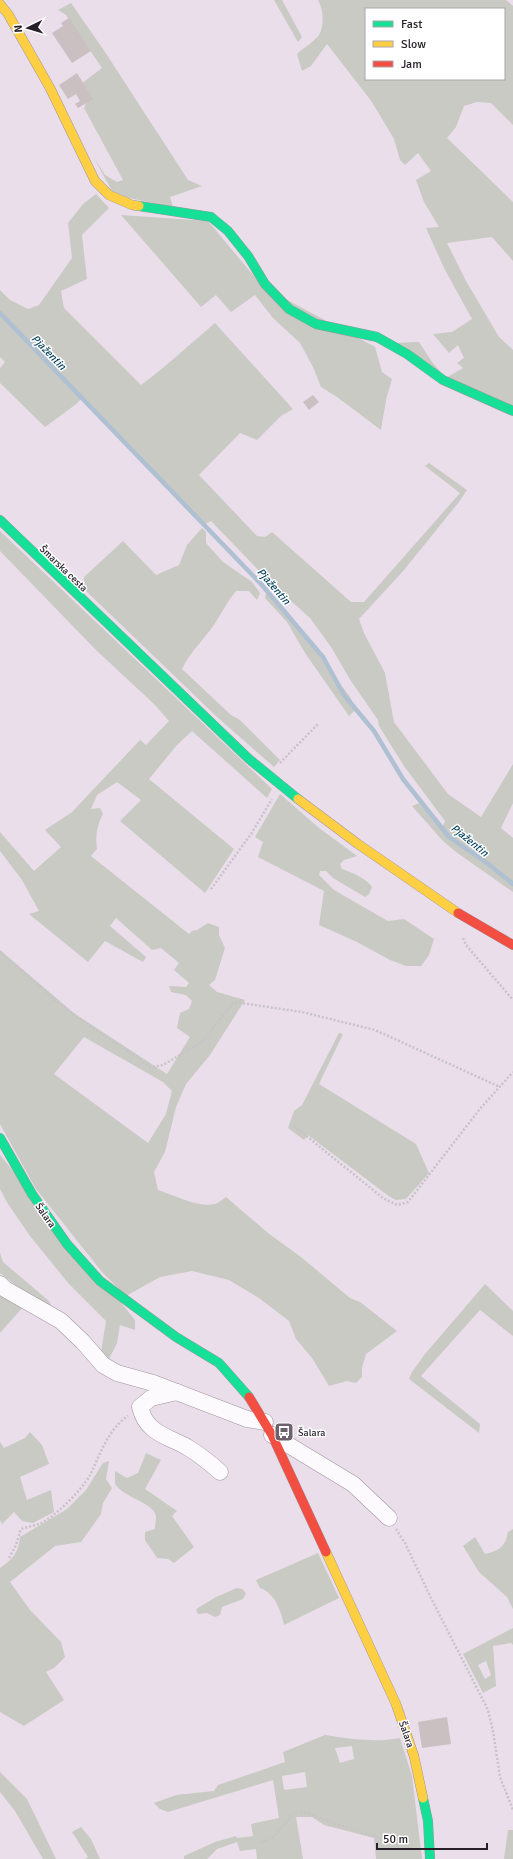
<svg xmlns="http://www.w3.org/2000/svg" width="513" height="1859" font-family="Signika,sans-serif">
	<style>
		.green { fill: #c8cac3; fill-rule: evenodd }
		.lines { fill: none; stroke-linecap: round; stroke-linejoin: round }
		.stream { stroke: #aec0d2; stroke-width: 4.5 }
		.building { fill: #cac0c2 }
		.street-casing { stroke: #9f959f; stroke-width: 17 }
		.fast-casing { stroke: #9f959f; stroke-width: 10 }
		.slow-casing { stroke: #9f959f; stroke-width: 10 }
		.jam-casing { stroke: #9f959f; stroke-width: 10 }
		.path { stroke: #c7c3c7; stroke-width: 2.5; stroke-dasharray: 2 2; stroke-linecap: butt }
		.street { stroke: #fcfafc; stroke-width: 16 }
		.fast { stroke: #16e098; stroke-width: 9 }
		.slow { stroke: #ffcf43; stroke-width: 9 }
		.jam { stroke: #f24e42; stroke-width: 9 }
		.labels { text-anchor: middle; stroke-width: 3; stroke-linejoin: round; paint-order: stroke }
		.street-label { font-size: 10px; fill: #282029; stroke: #fff }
		.poi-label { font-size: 10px; fill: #282029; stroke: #fff; text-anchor: start }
		.water-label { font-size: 11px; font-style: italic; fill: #003f5a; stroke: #fff }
	</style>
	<rect width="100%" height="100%" fill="#eadeeb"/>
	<g class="green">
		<polygon points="274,0 282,0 302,37 298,42"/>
		<path d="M318,0H506L513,6V125L491,103L477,102L464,106L456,127L447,138L513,202V261L492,237L447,243L466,281L499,337L513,350V406L456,383L445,381L409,350L394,343L419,342L432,362L446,378L463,368L457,363L464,358L458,345L449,353L433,334L452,332L472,319L444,268L426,228L439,227L424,202L416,180L431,171L418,153L405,165L400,160L394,139L372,102L327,44L311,66L302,71L297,54C303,48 314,42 319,35C325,25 323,9 318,0ZM366,9H504V79H366Z"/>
		<polygon points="71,3 105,52 188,180 202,186 170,197 173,207 114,195 93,156 105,175 117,182 123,180 84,108 88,98 81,84 102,68 66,15 58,10"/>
		<path d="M96,194L109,208L82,235L87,279L61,291L64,308L141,385C167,366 190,344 215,323L293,409L281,416L257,440L240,433L199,475L257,536L265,537L272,532L351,602H364L460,493L425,466L429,463L467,490L459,502L404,570L359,619L364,633L385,673L394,722L448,794L481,817L513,764V803L501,828L513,838V892L456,852L442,840L412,806L419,803L442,828L445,821L404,766L379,726L378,720L351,681L331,647L310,618L271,583L211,521L205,524L126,442L81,399L75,405L45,427L0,383V368L5,362L0,357V290L10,300L28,309L39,305L72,258L68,223L83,204Z"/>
		<polygon points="121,215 208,221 263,287 375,347 382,372 392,379 386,400 381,430 337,397 321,387 313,367 300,343 273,318 255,295 231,312 216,295 201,307"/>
		<path d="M202,528L206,532V543L223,562L252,582L260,593L257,600L249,591H236C226,603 220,617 211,629C201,642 189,654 182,669L231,715L240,720L280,760L274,767L216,716L83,588L84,577L123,541L156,575L179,565L187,545Z"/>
		<path d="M0,531L272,789L267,798L192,731L177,745L149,779L234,849L205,893L120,821L141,800L117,782L97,795L91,809L100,808L103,814C97,825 95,836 97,849L91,856L189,934L192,931L197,930L208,923L219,927V935L225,948L215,980L209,985L217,992L245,1000L210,1055L186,1084L176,1107L165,1152L154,1172L158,1190C175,1195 197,1208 215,1204C219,1203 223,1199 226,1197L268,1233L301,1257L350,1298L360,1302L397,1331L366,1354L362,1368V1377L356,1383L347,1381L329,1386L312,1358L296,1339L289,1321L259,1298L229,1280L192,1271L160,1277L126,1296L102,1272L36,1189L0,1124V950L75,1014L167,1074L190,1037L177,1028L180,1013L189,1009L192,1001L186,995L171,992L169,986L186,987L189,983L174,970L179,963L161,948L152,950L116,918L110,926L146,957L143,962L105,941L88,962L29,914L39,911L22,880L0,851V832L34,871L61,847L45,830L72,812L140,740L146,745L169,721L154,704L96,650L0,551ZM84,1037L163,1082L172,1091L166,1114L148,1143L54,1074Z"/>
		<path d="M270,593C284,607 297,622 308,638C317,650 324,665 334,677C342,687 353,697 355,710L349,716L305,653L287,622L265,598L266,594Z"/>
		<path d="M280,794L319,828L357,856L344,860L340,864L342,869C353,873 366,878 372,887L369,894L365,897L333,878L326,871H320L319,875L334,890L388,921L404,919L434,939L429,955L421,966H406L390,960L357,942L319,925L324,891L258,857L263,842L255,837Z"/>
		<polygon points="339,1033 343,1034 319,1084 416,1144 429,1173 406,1199 396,1200 390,1197 308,1135 304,1140 288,1128 294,1111 302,1105"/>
		<polygon points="0,1155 135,1320 135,1330 120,1325 117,1343 108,1361 101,1352 106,1321 69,1284 30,1236 8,1204 0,1189"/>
		<polygon points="0,1253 3,1262 49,1301 53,1309 36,1301 0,1273"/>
		<polygon points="485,1284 513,1311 513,1336 480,1310 421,1376 480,1424 479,1433 409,1379 412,1372 425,1354"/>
		<polygon points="0,1292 23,1307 0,1333"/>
		<polygon points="30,1432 42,1445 49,1464 20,1477 27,1500 51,1490 54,1512 33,1523 22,1521 14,1512 2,1524 0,1520 0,1442 4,1448 25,1438"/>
		<path d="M146,1453L161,1460L145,1489L177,1511L172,1516L194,1547L174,1563L168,1559L157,1558L145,1540V1532L155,1529C155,1525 156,1520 156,1516C154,1503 123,1497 115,1484V1471L127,1478L138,1473Z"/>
		<path d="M109,1461L106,1479L112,1488L103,1503L101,1514L81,1542L55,1546L10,1582L30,1610L61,1642L65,1657L54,1668L46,1672L64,1700L24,1726L0,1712V1568C12,1560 19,1552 20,1537L67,1509L86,1490L103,1463Z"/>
		<path d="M513,1529V1609L507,1597L479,1572L463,1546L475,1537L485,1554C499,1551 506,1546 508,1532Z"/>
		<path d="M318,1553L339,1598L284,1625C281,1611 275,1593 260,1588L256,1580Z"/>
		<polygon points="237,1588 242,1589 246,1593 243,1599 222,1607 220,1615 215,1617 207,1613 198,1614 196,1609 216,1597"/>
		<path d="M513,1628V1645L511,1643L493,1646L496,1686L483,1693L463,1654ZM486,1661L491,1675L485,1679L478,1665Z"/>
		<path d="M325,1735C351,1739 375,1743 400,1738L412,1776L422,1859H376L374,1838L324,1825L312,1817H296L303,1859H257L256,1849L240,1851L237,1842L217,1849L207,1859H184V1856L215,1842L236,1836L237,1838L253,1836L251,1824L279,1818L273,1780L168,1812L160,1809L154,1803L176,1795L214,1791L218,1785L285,1762L283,1752ZM352,1746L354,1759L340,1763L335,1748ZM305,1772L307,1787L284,1790L282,1776Z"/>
		<polygon points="0,1772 27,1799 56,1859 43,1859 15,1811 0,1792"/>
		<polygon points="81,1827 91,1839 100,1859 85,1859 88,1857 72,1832"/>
		<polygon points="508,1830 513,1830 513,1859 504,1859"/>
	</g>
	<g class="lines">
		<polyline class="stream" points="0,313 261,584 323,657 344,695 374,731 403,779 449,837 487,863 513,884"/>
	</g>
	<g class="building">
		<polygon points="69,18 91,51 72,63 52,33 63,26 61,23"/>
		<polygon points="77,73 93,99 78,108 75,104 80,101 76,94 68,99 59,85"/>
		<polygon points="313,395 319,402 309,410 303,402"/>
		<polygon points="447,1717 451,1744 422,1748 418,1722"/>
	</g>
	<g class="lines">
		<g class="street-casing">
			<g id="street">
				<polyline points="0,1284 5,1289 61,1321 83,1342 103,1365 117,1373 153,1383 247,1419 265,1422"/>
				<path d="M177,1392L151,1398L140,1407C146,1433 167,1436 187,1447C199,1454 210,1463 220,1472"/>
				<polyline points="272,1435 353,1484 389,1518"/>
			</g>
		</g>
		<g class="fast-casing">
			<g id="fast">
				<polyline points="139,206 211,217 228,231 248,256 265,284 289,309 316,324 377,337 407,354 443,380 513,411"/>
				<polyline points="0,520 249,759 298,799"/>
				<polyline points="0,1138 32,1194 67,1244 100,1281 176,1337 219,1363 249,1397"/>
				<polyline points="423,1798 428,1821 430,1859"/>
			</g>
		</g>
		<g class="slow-casing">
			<g id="slow">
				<polyline points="0,4 8,14 50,88 95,181 109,195 132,205 139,206"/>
				<polyline points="298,799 358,844 458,913"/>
				<polyline points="326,1552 396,1704 414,1756 423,1798"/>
			</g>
		</g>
		<g class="jam-casing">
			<g id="jam">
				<polyline points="458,913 513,945"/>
				<polyline points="249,1397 272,1435 326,1552"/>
			</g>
		</g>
		<g class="path">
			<polyline points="280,763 318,724"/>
			<polyline points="211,889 251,834 272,799"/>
			<polyline points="463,938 466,945 513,1000"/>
			<polyline points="0,952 67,1010 151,1067 163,1065 202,1042 234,1002 302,1012 375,1030 500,1087"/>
			<polyline points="294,1126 383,1198 397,1205 408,1202 479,1110 513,1072"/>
			<polyline points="396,1529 405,1543 431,1598 488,1710 493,1731 500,1777 513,1810"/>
			<path d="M9,1558L16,1545L21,1529C27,1527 33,1526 39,1524C53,1519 83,1489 90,1475C100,1455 108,1429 128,1416"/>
			<polyline points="261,1843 273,1837 295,1812 307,1813 338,1825 411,1848"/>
		</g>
		<use href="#street" class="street"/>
		<use href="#fast" class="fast"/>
		<use href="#slow" class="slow"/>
		<use href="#jam" class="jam"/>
	</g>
	<defs>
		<g id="bus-square" transform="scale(1)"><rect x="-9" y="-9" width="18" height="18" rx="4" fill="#6c626d" stroke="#fff"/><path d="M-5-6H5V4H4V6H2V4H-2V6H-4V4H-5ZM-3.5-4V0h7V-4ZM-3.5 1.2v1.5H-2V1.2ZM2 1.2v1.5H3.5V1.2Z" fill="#fff"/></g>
	</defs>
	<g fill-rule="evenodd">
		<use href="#bus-square" x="284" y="1432"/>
	</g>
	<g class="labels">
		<g class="street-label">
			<text transform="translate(64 568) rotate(44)" y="4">Šmarska cesta</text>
			<text transform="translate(46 1215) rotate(55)" y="4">Šalara</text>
			<text transform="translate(407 1734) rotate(71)" y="4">Šalara</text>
		</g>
		<g class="poi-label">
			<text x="298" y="1436">Šalara</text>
		</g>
		<g class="water-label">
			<text transform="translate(49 352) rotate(46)" y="4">Pjažentin</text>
			<text transform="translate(274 586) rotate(49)" y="4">Pjažentin</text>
			<text transform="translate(470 840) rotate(39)" y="4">Pjažentin</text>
		</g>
	</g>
	<rect x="365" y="8" width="140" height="72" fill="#ffffff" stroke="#a9a6a9"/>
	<rect x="373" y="21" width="20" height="6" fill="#16e098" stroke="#a9a6a9"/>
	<text x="401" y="28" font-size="12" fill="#282029">Fast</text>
	<rect x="373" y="41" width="20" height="6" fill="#ffcf43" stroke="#a9a6a9"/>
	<text x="401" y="48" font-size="12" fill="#282029">Slow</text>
	<rect x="373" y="61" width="20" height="6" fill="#f24e42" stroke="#a9a6a9"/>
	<text x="401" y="68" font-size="12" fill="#282029">Jam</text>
	<g transform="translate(28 28) rotate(265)" stroke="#ffffff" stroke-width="3" paint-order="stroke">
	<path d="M0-3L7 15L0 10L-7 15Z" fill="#282029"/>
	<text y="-6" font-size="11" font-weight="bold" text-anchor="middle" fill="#282029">N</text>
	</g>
	<path d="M377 1843v6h110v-6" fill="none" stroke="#282029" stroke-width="2"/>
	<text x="383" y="1843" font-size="12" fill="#282029" stroke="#ffffff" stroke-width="3" paint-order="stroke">50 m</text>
</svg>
